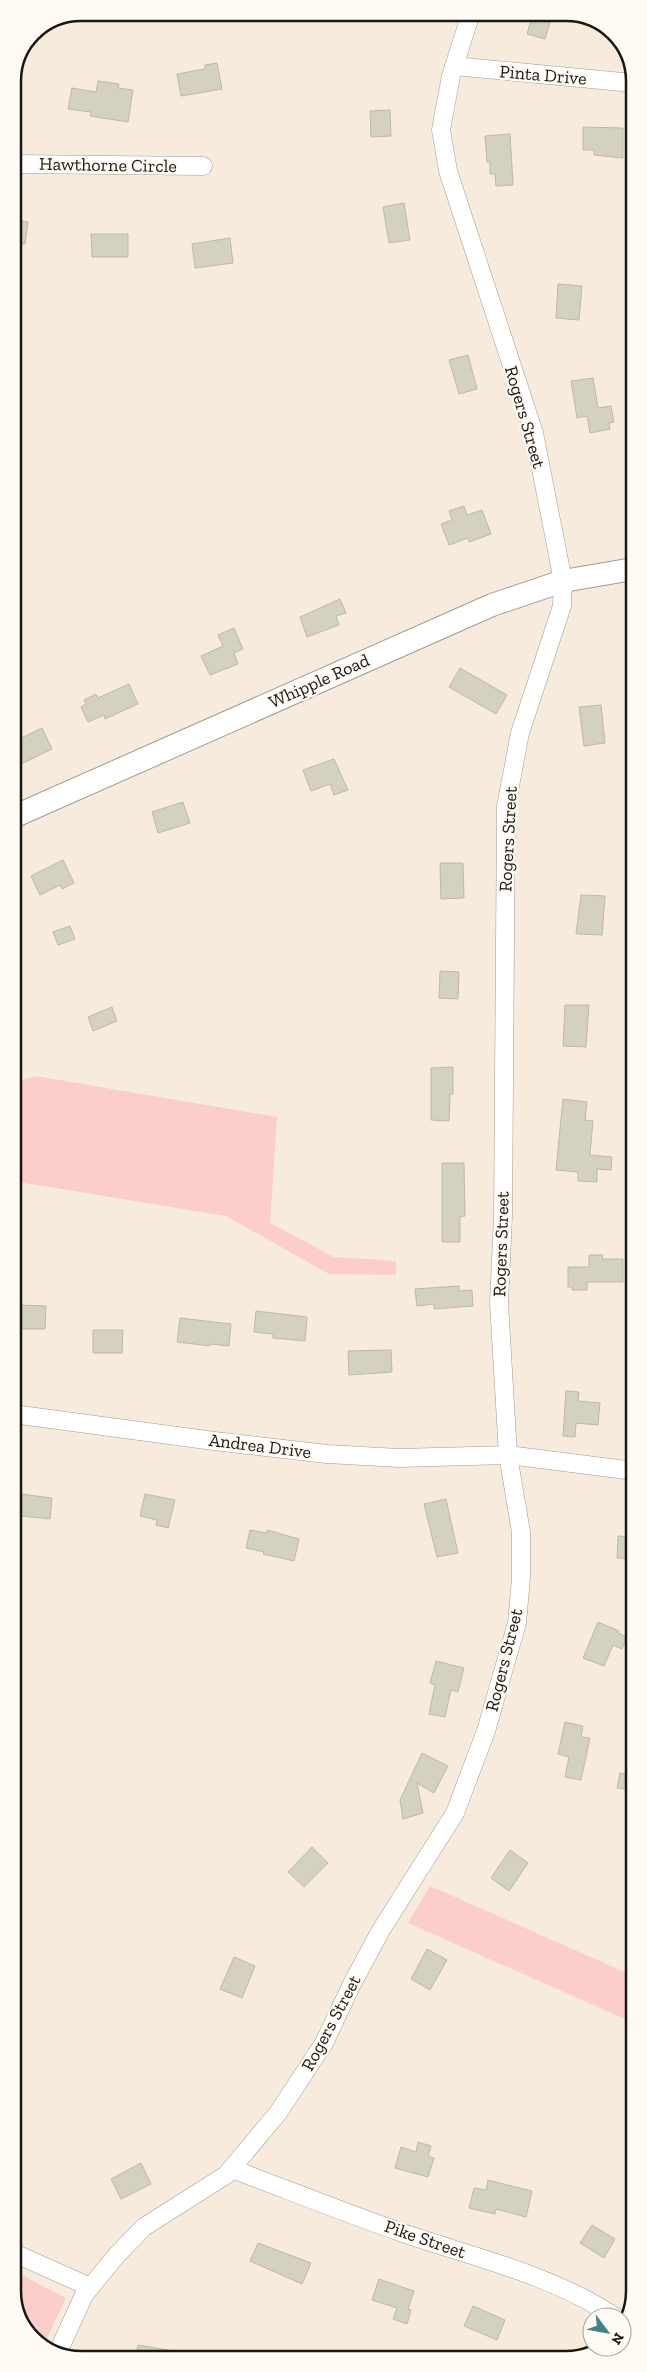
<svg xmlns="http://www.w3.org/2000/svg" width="647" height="2372" font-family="'Zilla Slab',serif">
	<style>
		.green { fill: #fbcecc }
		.building { fill: #d5d1c1; stroke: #bdb9a9 }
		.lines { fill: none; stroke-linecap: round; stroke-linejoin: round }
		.minor-casing { stroke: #a69a8e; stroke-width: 19 }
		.major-casing { stroke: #a69a8e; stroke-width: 24 }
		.minor { stroke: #fff; stroke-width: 18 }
		.major { stroke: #fff; stroke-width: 22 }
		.labels { text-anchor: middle; stroke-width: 4.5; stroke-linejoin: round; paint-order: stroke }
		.street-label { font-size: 18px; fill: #1a1611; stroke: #fffaf4 }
		.rim { fill: none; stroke: #1a1611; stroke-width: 2.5 }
	</style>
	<rect width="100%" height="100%" fill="#f7ebde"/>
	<g class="green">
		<polygon points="36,1076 277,1117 270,1223 334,1257 396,1261 396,1275 329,1274 226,1216 13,1181 13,1083"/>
		<polygon points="430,1886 634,1976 634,2023 408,1923"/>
		<polygon points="14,2271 66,2298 44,2345 36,2342 14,2304"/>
	</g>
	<g class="building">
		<polygon points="533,13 553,13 545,39 527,34"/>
		<polygon points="217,63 222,89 181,96 177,74 205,69 205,65"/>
		<polygon points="98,81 119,84 118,88 133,90 128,122 90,116 91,112 68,109 72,88 96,92"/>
		<polygon points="390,110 391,136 371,137 370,111"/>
		<polygon points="583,127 623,128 623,158 594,155 594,150 583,150"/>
		<polygon points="510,134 513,185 496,186 495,174 490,174 490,162 487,162 485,136"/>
		<polygon points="404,203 410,240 389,243 383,207"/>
		<polygon points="13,220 28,222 25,244 13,243"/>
		<polygon points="91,234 128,234 128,257 92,257"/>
		<polygon points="230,238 233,263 195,268 192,244"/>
		<polygon points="558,284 582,286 579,320 556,318"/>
		<polygon points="468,355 477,389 459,394 449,360"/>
		<polygon points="593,378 598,408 611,406 614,422 609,423 610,429 590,433 587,416 577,418 571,381"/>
		<polygon points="464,506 467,515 482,510 491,534 469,542 468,538 449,545 441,524 452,520 449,511"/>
		<polygon points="340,599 346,613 336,616 339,625 307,637 300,617"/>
		<polygon points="234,628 243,649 234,653 238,664 210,675 201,656 223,646 218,635"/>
		<polygon points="460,668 507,695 496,714 449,687"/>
		<polygon points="129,684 138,704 105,719 104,715 88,722 81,707 86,704 84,700 96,694 98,698"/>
		<polygon points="601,705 605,743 584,746 579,707"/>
		<polygon points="42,728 52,749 13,768 13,742"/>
		<polygon points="334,759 348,790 334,795 330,784 311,791 303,770"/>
		<polygon points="183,802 190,823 158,833 152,812"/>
		<polygon points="63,860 74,883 62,889 60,885 40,895 31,876"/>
		<polygon points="440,863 463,863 464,898 441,899"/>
		<polygon points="581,895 605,896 602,935 576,934"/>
		<polygon points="70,926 75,939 58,945 53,932"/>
		<polygon points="440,971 459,972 458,999 439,998"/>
		<polygon points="565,1005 589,1005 586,1047 563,1046"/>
		<polygon points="112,1007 117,1021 93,1031 88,1017"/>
		<polygon points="453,1067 453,1094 450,1094 449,1121 431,1120 431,1068"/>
		<polygon points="563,1099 587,1102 585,1120 593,1121 590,1155 612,1157 611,1170 597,1169 597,1182 578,1181 578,1172 556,1170"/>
		<polygon points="442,1163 464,1163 465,1216 460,1217 460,1242 442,1242"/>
		<polygon points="589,1255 603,1255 602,1259 623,1259 623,1282 587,1282 587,1290 572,1290 572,1287 568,1287 568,1267 589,1267"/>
		<polygon points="459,1286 459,1291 472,1290 473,1306 434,1309 434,1304 417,1306 415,1289"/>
		<polygon points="14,1305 46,1306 45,1329 14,1329"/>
		<polygon points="256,1311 307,1317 305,1341 273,1338 273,1334 254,1332"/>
		<polygon points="180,1318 231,1324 229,1346 210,1344 210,1346 177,1342"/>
		<polygon points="93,1330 123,1330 122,1353 93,1353"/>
		<polygon points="391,1350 392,1372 349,1375 348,1351"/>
		<polygon points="566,1391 579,1392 578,1401 600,1403 598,1425 576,1423 575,1437 563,1436"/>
		<polygon points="13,1493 52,1498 50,1519 13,1515"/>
		<polygon points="145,1494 175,1500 168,1528 156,1525 157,1520 140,1516"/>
		<polygon points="446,1499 458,1553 437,1557 424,1504"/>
		<polygon points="250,1530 267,1533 267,1530 299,1539 294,1561 263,1554 264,1552 246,1548"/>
		<polygon points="618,1536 634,1537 634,1559 617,1558"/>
		<polygon points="598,1622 619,1631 618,1633 627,1637 622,1649 613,1645 604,1666 583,1658"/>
		<polygon points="436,1661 464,1668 458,1692 451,1690 445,1717 429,1714 435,1685 430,1683"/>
		<polygon points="565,1722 583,1726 581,1737 590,1738 581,1780 565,1777 569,1757 558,1754"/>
		<polygon points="422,1753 448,1766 434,1793 417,1783 423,1813 403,1819 400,1800"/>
		<polygon points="620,1773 634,1776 634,1791 617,1788"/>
		<polygon points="312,1847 328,1863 304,1887 288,1872"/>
		<polygon points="510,1850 528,1863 509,1891 491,1878"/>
		<polygon points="427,1949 447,1960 430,1990 411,1979"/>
		<polygon points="234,1957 255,1966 242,1998 220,1989"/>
		<polygon points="418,2142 431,2146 428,2156 434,2158 428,2177 395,2168 401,2147 416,2152"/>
		<polygon points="141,2163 151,2184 121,2199 111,2179"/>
		<polygon points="488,2180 532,2191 526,2217 496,2209 495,2214 469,2208 474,2188 486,2190"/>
		<polygon points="592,2225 615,2239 604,2258 580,2243"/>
		<polygon points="258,2243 311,2263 302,2284 250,2261"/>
		<polygon points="379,2279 414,2291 408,2309 411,2310 407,2324 393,2319 397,2308 372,2300"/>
		<polygon points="473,2306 505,2320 497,2340 464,2326"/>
		<polygon points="138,2345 180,2352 179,2359 135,2359"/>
	</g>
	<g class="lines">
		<g class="minor-casing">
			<g id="minor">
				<polyline points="454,66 633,83"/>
				<polyline points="13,164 203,166"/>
				<polyline points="13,1414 214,1441 327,1454 399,1458 508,1455 634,1471"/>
				<path d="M232,2169C288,2190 343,2212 400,2232C472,2257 551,2274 615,2317"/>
				<polyline points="14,2253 90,2287"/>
				<polyline points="58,2352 84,2295 116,2256 144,2227 226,2175 278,2113 324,2043 352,1984 381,1930 455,1813 486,1731 517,1623 521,1578 521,1532 508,1455 499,1303 503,1216 506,807 520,733 562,606 563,581 534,433 448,171 441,130 451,76 471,13"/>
			</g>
		</g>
		<g class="major-casing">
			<polyline id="major" points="13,817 492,605 563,581 633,569"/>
		</g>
		<use href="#minor" class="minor"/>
		<use href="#major" class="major"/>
	</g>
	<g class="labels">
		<g class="street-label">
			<text transform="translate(543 75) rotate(5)" y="6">Pinta Drive</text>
			<text transform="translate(108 165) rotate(1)" y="6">Hawthorne Circle</text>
			<text transform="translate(525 417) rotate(74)" y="6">Rogers Street</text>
			<text transform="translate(319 681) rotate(-24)" y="6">Whipple Road</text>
			<text transform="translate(508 839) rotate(-87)" y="6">Rogers Street</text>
			<text transform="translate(501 1244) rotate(-88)" y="6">Rogers Street</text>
			<text transform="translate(260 1446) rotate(7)" y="6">Andrea Drive</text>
			<text transform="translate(504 1660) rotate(-76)" y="6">Rogers Street</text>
			<text transform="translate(331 2023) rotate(-62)" y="6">Rogers Street</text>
			<text transform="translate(425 2239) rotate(19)" y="6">Pike Street</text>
		</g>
	</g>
	<path d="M0 0H647V2372H0ZM81 21H566A60 60 0 0 1 626 81V2291A60 60 0 0 1 566 2351H81A60 60 0 0 1 21 2291V81A60 60 0 0 1 81 21Z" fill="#fffaf4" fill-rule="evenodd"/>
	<path class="rim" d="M81 21H566A60 60 0 0 1 626 81V2291A60 60 0 0 1 566 2351H81A60 60 0 0 1 21 2291V81A60 60 0 0 1 81 21Z"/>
	<g transform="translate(607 2332) rotate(122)"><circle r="24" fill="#fffaf4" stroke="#a39f99"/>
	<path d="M0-4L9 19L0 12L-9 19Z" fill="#3d8585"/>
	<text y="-8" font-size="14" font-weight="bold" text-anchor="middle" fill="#1a1611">N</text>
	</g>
</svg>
